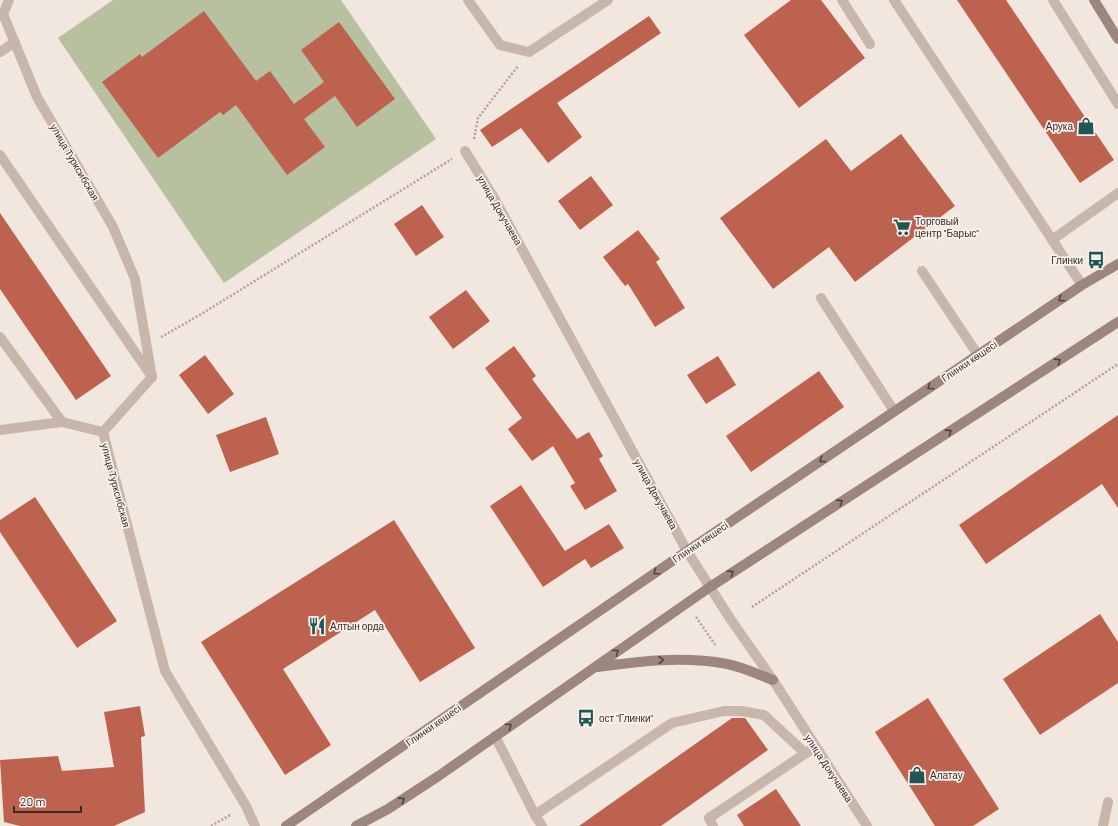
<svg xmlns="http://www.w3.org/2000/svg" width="1118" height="826" font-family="Barlow,sans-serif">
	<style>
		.green { fill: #b7c09f }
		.building { fill: #be6250 }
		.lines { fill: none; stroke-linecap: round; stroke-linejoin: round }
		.path { stroke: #b5a095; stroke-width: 2.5; stroke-dasharray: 2 2; stroke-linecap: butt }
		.lane { stroke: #c9b6ab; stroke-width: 10 }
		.street { stroke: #c9b6ab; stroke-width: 10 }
		.secondary { stroke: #9c867d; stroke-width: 10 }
		.oneway { stroke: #50433f }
		.labels { text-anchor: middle; stroke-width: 3.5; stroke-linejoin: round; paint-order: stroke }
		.poi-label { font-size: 10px; fill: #372d2a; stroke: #f9f1eb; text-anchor: start }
		.street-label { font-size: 10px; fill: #372d2a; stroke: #f9f1eb }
	</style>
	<rect width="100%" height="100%" fill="#f1e7df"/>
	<polygon class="green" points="113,0 341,0 436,139 224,283 58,38"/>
	<g class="building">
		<polygon points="791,0 821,0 865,58 799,108 744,35"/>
		<polygon points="957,0 1006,0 1114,160 1080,183"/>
		<polygon points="204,11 256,81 270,71 294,104 324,82 301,50 339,22 395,99 357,127 335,96 304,119 325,147 287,175 236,105 223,115 220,112 158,158 102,82 140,54 142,57"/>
		<polygon points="649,16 661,33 557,103 582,137 548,163 521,128 492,147 480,130"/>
		<polygon points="901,134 955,206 855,282 829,247 773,289 720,218 826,139 851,171"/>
		<polygon points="591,176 613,205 580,230 558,201"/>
		<polygon points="422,205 444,237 416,256 394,224"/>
		<polygon points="0,213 111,376 76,400 0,289"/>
		<polygon points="638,230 660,259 656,262 685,308 655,327 628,284 625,286 603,257"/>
		<polygon points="466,290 490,321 453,349 429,317"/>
		<polygon points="514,346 536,376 532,379 577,439 589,432 603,456 599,459 617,491 585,510 570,486 575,483 553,446 532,461 508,429 522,418 485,368"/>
		<polygon points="205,355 234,394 208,414 179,375"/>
		<polygon points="718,356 736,385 706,404 687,375"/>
		<polygon points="819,371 844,407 751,472 726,436"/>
		<polygon points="1118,415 1118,508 1102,484 986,564 959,525"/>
		<polygon points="266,417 279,454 230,472 216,435"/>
		<polygon points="521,485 565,551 609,524 624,548 591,568 585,559 543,587 490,506"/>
		<polygon points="35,497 117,621 77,648 0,532 0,520"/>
		<polygon points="394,520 475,648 420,682 375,610 283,669 331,745 285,775 201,642"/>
		<polygon points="1100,614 1118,642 1118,683 1040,735 1003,679"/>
		<polygon points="928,698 999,809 973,826 935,826 875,732"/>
		<polygon points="140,706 145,736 141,737 145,812 114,826 20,826 4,822 0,760 58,756 62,771 114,767 104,712"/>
		<polygon points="732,718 745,718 768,750 661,826 579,826"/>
		<polygon points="776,789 801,826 744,826 737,815"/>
	</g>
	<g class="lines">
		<g class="path">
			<polyline points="474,139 478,118 518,66"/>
			<polyline points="161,337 203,313 452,159"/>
			<polyline points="752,607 1118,364"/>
			<polyline points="696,617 716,646"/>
			<polyline points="211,826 232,814"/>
		</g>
		<g class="lane">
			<polyline points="468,0 500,45 529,52 608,0"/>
			<polyline points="842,0 870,44"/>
			<polyline points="894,0 1082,285"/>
			<polyline points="1053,0 1118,104"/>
			<polyline points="0,52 15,42"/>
			<polyline points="0,155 152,377"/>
			<polyline points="1052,240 1118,193"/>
			<polyline points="922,271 978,355"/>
			<polyline points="821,298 894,411"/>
			<polyline points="0,337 62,422"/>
			<polyline points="0,430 62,422 103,432"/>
			<polyline points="495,736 535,815 672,723 724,711 741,711 764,715 805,753"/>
			<polyline points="535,815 542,826"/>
			<polyline points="713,826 709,818 815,747"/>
			<polyline points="1103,826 1108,802"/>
		</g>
		<g class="street">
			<polyline points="9,0 3,14 37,97 113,227 135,279 152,377 103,432 165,671 246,806 255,826"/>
			<polyline points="465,151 494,198 687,551 731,620 773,680 867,826"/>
		</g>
		<g class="secondary">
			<polyline points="1094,0 1118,39"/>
			<path d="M597,667C641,661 683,656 727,664C743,667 759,675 773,680"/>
			<polyline points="286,826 687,551 1082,285 1118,264"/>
			<polyline points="356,826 388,809 440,775 710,587 1118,322"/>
		</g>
	</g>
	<defs><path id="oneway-chevron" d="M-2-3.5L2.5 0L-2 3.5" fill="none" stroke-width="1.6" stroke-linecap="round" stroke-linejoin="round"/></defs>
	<g class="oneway">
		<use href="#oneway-chevron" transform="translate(1061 299) rotate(146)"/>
		<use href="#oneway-chevron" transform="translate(1058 361) rotate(-33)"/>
		<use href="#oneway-chevron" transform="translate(930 387) rotate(146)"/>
		<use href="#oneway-chevron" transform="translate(949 432) rotate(-33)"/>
		<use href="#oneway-chevron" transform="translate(822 460) rotate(146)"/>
		<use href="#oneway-chevron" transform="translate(840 502) rotate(-33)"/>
		<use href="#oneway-chevron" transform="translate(656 572) rotate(145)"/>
		<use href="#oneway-chevron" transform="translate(731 573) rotate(-33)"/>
		<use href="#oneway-chevron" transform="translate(616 652) rotate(-35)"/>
		<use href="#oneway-chevron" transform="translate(661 660) rotate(-2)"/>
		<use href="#oneway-chevron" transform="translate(509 726) rotate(-35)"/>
		<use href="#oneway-chevron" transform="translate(402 800) rotate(-33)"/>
	</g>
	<defs>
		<g id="shop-bare" transform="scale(1.38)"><path d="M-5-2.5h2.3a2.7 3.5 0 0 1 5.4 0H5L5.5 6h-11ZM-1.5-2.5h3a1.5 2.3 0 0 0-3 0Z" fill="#225656" stroke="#f9f1eb" stroke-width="2.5" paint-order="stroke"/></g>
		<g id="supermarket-bare" transform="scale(1.38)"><path d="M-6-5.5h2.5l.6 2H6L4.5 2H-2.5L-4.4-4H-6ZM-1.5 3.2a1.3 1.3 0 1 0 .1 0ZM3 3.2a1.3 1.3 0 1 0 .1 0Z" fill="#225656" stroke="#f9f1eb" stroke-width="2.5" paint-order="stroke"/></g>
		<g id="bus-bare" transform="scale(1.38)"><path d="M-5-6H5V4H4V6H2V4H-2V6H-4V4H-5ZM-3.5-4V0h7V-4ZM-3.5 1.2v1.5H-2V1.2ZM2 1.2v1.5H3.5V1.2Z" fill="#225656" stroke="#f9f1eb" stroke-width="2.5" paint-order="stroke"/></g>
		<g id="restaurant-bare" transform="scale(1.38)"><path d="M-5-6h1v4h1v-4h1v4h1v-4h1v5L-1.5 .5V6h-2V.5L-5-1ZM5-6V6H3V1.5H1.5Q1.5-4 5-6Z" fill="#225656" stroke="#f9f1eb" stroke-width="2.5" paint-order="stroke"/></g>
	</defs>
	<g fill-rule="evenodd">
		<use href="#shop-bare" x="1086" y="126"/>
		<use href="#supermarket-bare" x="902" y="227"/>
		<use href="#bus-bare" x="1096" y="260"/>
		<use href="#restaurant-bare" x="317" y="626"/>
		<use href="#bus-bare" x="586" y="718"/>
		<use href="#shop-bare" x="917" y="775"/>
	</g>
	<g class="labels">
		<g class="poi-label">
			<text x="1073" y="130" text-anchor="end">Арука</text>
			<text x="915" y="225">Торговый<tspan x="915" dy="12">центр "Барыс"</tspan></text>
			<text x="1083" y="264" text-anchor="end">Глинки</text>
			<text x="330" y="630">Алтын орда</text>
			<text x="599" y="722">ост "Глинки"</text>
			<text x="930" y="779">Алатау</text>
		</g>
		<g class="street-label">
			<text transform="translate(75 162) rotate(60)" y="4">улица Турксибская</text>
			<text transform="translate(500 210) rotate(60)" y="4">улица Докучаева</text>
			<text transform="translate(969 361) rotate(-34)" y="4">Глинки көшесі</text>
			<text transform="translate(116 485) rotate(75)" y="4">улица Турксибская</text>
			<text transform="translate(656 494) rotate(61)" y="4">улица Докучаева</text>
			<text transform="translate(700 542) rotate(-34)" y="4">Глинки көшесі</text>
			<text transform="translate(433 725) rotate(-35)" y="4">Глинки көшесі</text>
			<text transform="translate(829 768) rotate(57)" y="4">улица Докучаева</text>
		</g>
	</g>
	<path d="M14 806v6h67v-6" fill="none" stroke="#372d2a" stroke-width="2"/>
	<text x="20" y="806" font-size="12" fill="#372d2a" stroke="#f9f1eb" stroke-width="3" paint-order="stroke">20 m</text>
</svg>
